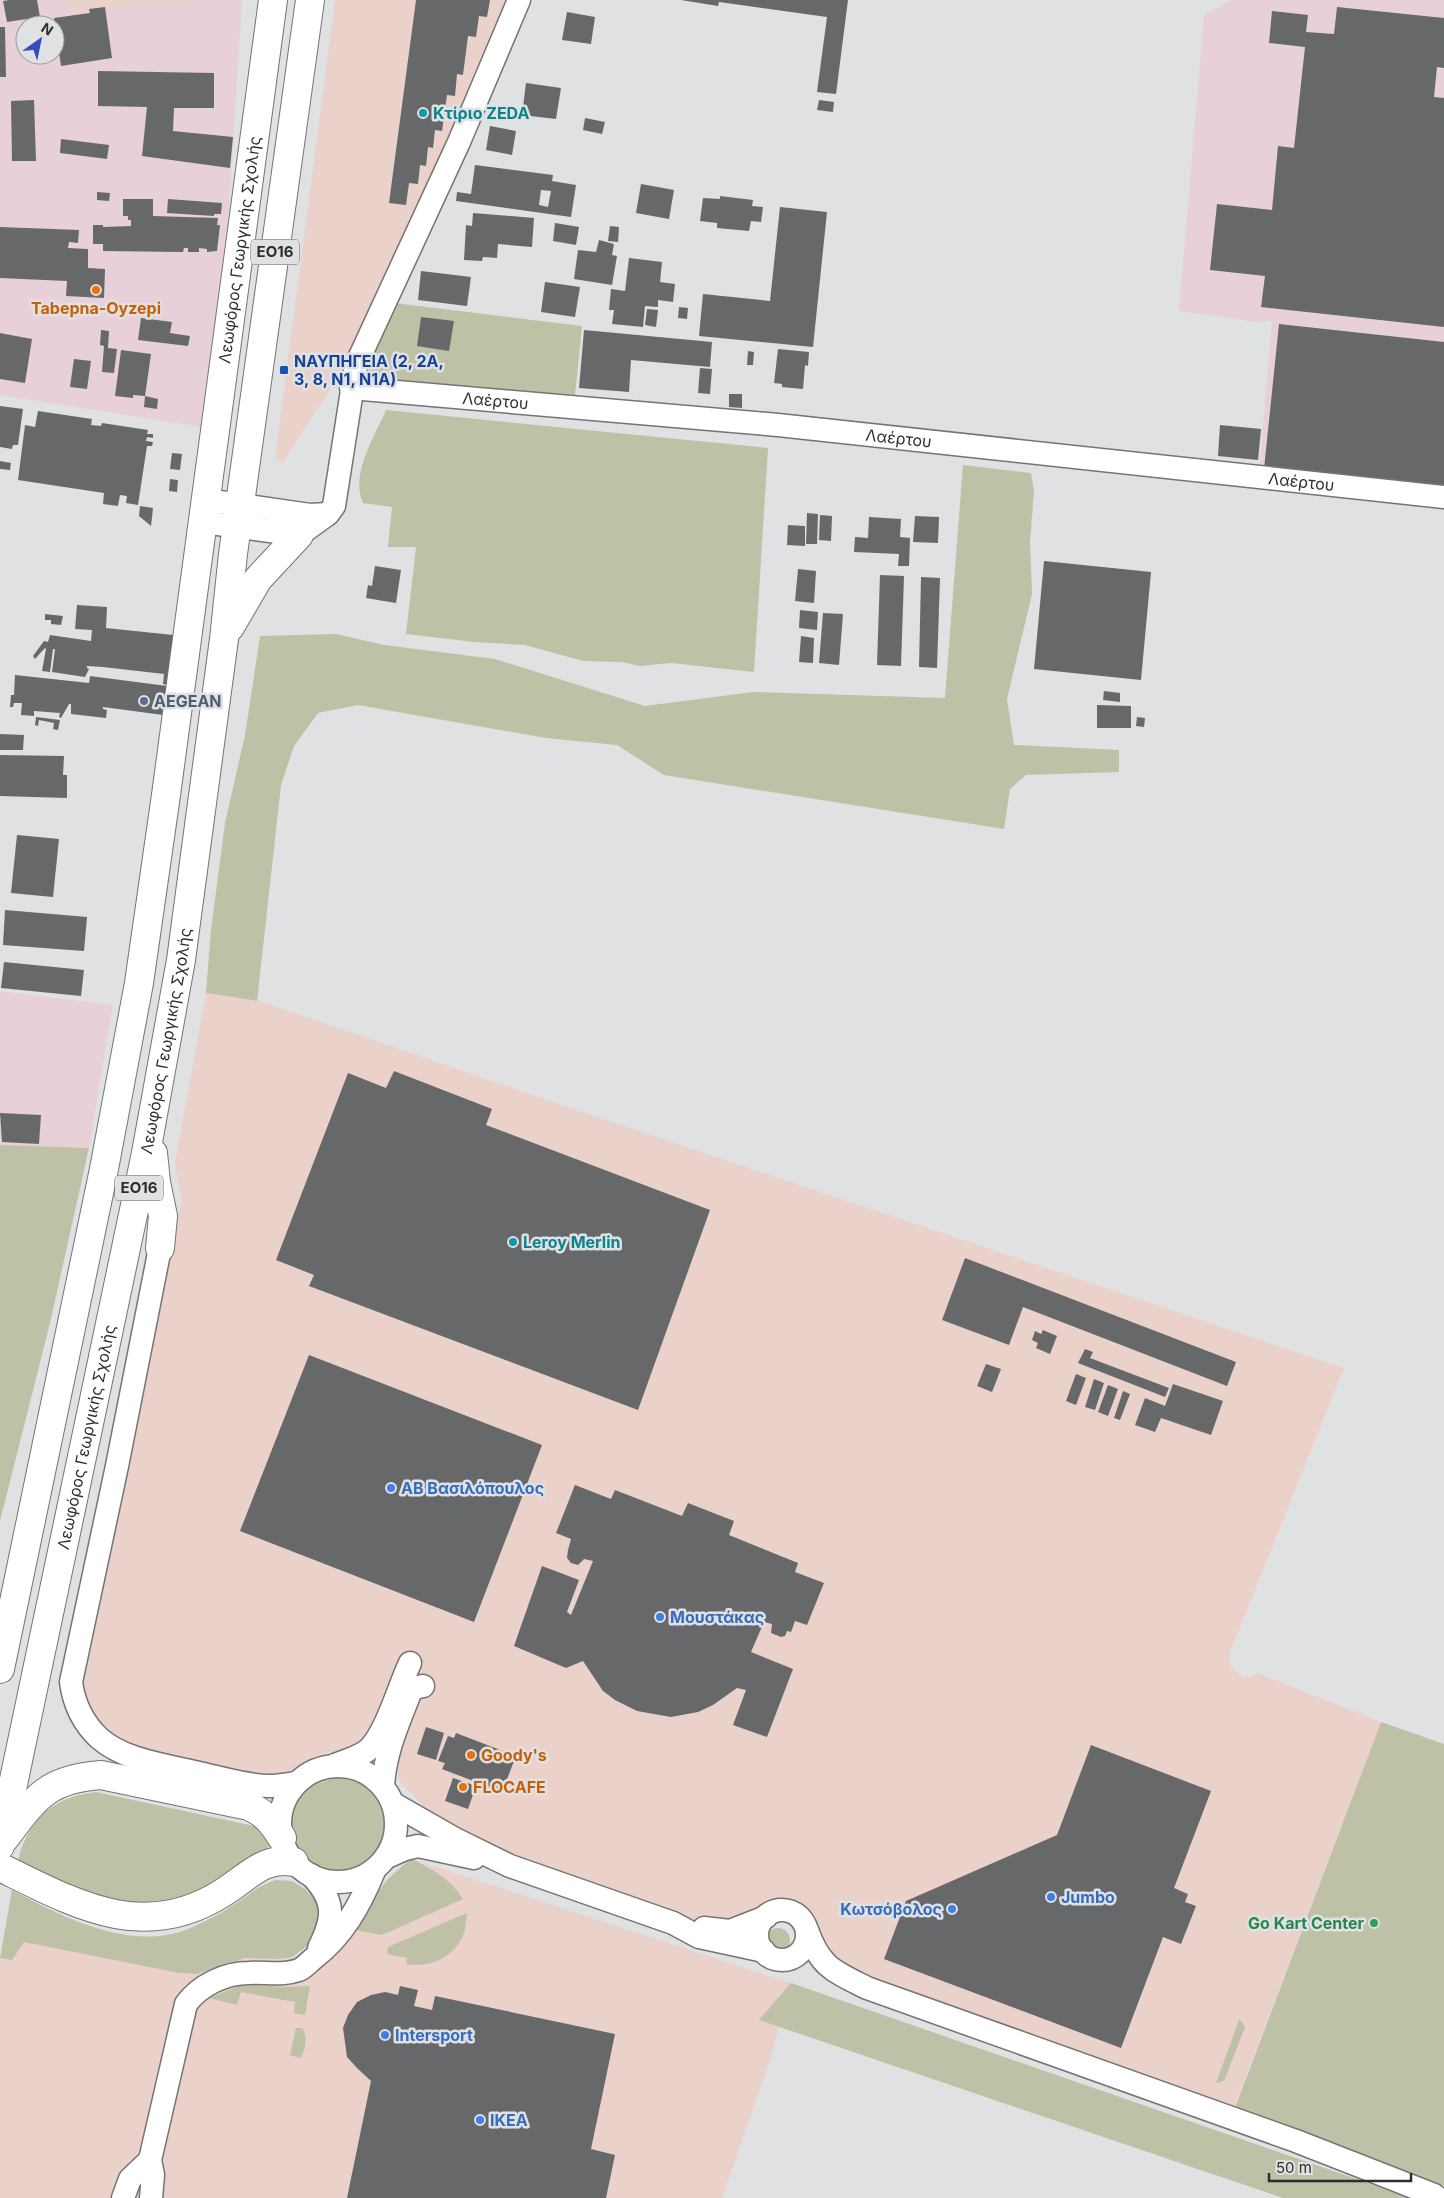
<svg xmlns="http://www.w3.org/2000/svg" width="1444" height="2198" font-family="Inter,sans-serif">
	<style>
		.commercial { fill: #ead1ca }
		.industrial { fill: #e8d0d9; fill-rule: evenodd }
		.green { fill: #bec1a5 }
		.building { fill: #67686a; fill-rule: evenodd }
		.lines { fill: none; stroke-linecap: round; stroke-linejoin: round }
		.minor-casing { stroke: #747476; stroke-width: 25 }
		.major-casing { stroke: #747476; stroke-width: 30 }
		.minor { stroke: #fff; stroke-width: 22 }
		.major { stroke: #fff; stroke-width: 28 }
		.culture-dot { fill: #0f9aa8; stroke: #e0e1e2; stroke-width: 2 }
		.food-dot { fill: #e8710a; stroke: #e0e1e2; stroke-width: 2 }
		.transit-dot { fill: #1a4fb4; stroke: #e0e1e2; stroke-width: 2 }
		.service-dot { fill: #5c6f8a; stroke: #e0e1e2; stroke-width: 2 }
		.shop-dot { fill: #3f7fe0; stroke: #e0e1e2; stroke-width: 2 }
		.leisure-dot { fill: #2e9e5b; stroke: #e0e1e2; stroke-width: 2 }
		.labels { text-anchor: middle; stroke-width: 5; stroke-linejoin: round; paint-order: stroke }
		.shield { fill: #e0e1e2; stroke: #636465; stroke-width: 1 }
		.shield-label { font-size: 15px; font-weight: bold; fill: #2e2e2f }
		.culture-label { font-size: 16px; font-weight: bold; fill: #0d838f; stroke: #e0e1e2; text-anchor: start }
		.street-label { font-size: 16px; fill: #2e2e2f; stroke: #e0e1e2 }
		.food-label { font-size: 16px; font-weight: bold; fill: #c56008; stroke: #e0e1e2; text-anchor: start }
		.transit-label { font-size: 16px; font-weight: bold; fill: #164399; stroke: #e0e1e2; text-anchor: start }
		.service-label { font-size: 16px; font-weight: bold; fill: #4e5e75; stroke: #e0e1e2; text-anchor: start }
		.shop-label { font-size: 16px; font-weight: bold; fill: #366cbe; stroke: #e0e1e2; text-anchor: start }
		.leisure-label { font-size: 16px; font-weight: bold; fill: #27864d; stroke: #e0e1e2; text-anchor: end }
	</style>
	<rect width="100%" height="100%" fill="#e0e1e2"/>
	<g class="commercial">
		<polygon points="68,0 216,0 70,13"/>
		<polygon points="335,0 513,0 344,368 283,462 275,459"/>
		<polygon points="206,993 263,1002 579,1111 1344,1368 1230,1652 1229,1662 1232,1669 1244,1677 1252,1677 1257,1673 1381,1722 1236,2102 1237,2109 837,1966 809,1922 804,1911 793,1901 763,1905 713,1927 689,1920 486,1848 429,1812 400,1782 396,1766 356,1749 327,1753 276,1777 187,1768 99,1735 73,1675 160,1267 182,1203 175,1163"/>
		<polygon points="412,1859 791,1983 770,2060 722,2198 0,2198 0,1958 12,1960 24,1942 292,1957 357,1926 371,1900 389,1877"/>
	</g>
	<g class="industrial">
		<path d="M0,0H68L70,13L216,0H242L215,429L0,395ZM25,25H55V55H25Z"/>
		<polygon points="1231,0 1444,0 1444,491 1259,471 1272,321 1257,322 1179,311 1204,15"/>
		<polygon points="0,991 113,1005 89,1148 0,1145"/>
	</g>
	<g class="green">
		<polygon points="394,303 582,326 575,395 364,379"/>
		<path d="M386,410L768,448L754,672L671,663L640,666L621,662L583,661L525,645L474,642L406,634L416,547H388L392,507L363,503C350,474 375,436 386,410Z"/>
		<polygon points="963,465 1031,473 1034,491 1030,542 1032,594 1007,699 1014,745 1119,750 1119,772 1026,775 1010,789 1004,829 664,775 617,745 546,738 358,705 318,713 294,746 281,785 257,1001 206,993 211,930 225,823 245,735 260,636 336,634 384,645 495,659 645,706 753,692 945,698"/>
		<polygon points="0,1145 89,1148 50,1323 0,1521"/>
		<polygon points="1381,1722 1444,1744 1444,2185 1441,2185 1241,2115 1236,2105"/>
		<circle cx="338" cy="1823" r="47"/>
		<path d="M96,1792L254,1826L266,1833L270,1846L217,1885L185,1904L111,1908L17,1865C26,1821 52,1797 96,1792Z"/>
		<path d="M412,1859C433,1870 451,1879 463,1899L382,1935L355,1930C370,1901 385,1877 412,1859Z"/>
		<path d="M276,1880L292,1881L305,1889L316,1901L319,1917L315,1933L306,1947L292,1957L278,1959L245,1958L197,1974L179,1973L24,1942L12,1960L0,1958L12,1890C64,1918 134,1954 193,1927C205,1921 219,1915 230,1907C247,1897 256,1886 276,1880Z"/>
		<path d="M467,1913C466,1919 466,1927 464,1933C455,1958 429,1968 406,1964L407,1958L387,1954L388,1947Z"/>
		<circle cx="778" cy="1940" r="12"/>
		<polygon points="791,1983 1411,2198 1283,2198 759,2020"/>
		<polygon points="254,1985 284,1987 310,1986 305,2015 294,2013 295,2002 241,1992 237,2005 209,1998 239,1986"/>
		<polygon points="1239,2020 1242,2022 1245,2027 1224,2081 1216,2083"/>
		<path d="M296,2028H302C308,2036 306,2050 300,2058L290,2055Z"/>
	</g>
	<g class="building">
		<polygon points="9,0 37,0 40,17 7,22 3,1"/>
		<polygon points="416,0 490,0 487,17 479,16 476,37 468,36 463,75 457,74 455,96 447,95 442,131 435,130 433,148 428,147 426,166 420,165 418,184 409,183 406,205 389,203"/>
		<polygon points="681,0 848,0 836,94 817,92 827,17 719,2 718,6"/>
		<polygon points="105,7 112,58 61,66 54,18 90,13 89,9"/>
		<polygon points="1337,7 1444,18 1444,68 1437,67 1434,97 1444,98 1444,327 1261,307 1265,276 1210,270 1217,204 1272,210 1278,146 1294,148 1305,47 1269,43 1272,11 1308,15 1306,32 1334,34"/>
		<polygon points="567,12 595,17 591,44 562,40"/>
		<polygon points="0,27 5,27 6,77 0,77"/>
		<polygon points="98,71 214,73 214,108 174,108 173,131 233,137 230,168 142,156 147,107 98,106"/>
		<polygon points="526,83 561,88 556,119 522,115"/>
		<polygon points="34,100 36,161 12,161 11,101"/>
		<polygon points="819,100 834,102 833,112 817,110"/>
		<polygon points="585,118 605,122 602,134 583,130"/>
		<polygon points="490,126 516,131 512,155 486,150"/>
		<polygon points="61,139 109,145 107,159 60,153"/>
		<path d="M475,165L553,175L552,181L576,185L571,217L456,201L457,192L471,194ZM541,190L551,191L548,207L539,205Z"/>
		<polygon points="641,184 674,190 669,219 636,213"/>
		<polygon points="97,192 110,193 109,201 97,200"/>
		<polygon points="720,196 753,200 752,206 763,207 761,222 751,221 749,231 717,228 717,223 700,221 703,198 720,199"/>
		<polygon points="123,199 153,199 153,216 218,218 217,225 220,225 217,251 207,252 207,249 199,248 199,252 188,252 188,248 184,248 183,252 103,251 103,244 93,244 93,225 103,225 103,227 131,226 131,220 128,220 128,216 123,216"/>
		<polygon points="168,199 222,203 221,214 214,214 214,216 167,213"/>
		<polygon points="780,207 827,212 813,347 699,336 703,294 770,301"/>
		<polygon points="473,213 534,218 532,247 498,244 497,258 483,257 482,261 464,260 466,225 472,226"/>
		<polygon points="555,223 579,227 576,245 553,241"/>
		<polygon points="610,226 619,227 618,242 608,241"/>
		<polygon points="0,227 79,230 78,243 69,242 68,248 88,249 88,268 105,269 104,298 66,296 67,281 0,278"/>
		<polygon points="599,240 614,244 612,255 617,256 612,285 574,279 578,250 596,252"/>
		<polygon points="629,258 662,262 660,282 675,284 673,302 658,300 658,307 645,306 643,327 612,324 614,310 609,310 611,289 625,291"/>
		<polygon points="421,271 471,277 467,306 418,300"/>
		<polygon points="545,282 580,287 575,317 541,312"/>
		<polygon points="679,307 688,308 687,319 678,318"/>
		<polygon points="647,309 658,310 656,327 645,325"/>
		<polygon points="421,317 454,321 449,351 417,346"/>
		<polygon points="141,318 172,322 170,333 190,336 188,346 138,340"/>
		<polygon points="1279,324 1444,342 1444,488 1264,469"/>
		<polygon points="101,330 109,331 108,348 117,349 114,373 102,372 104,346 100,345"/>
		<polygon points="584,330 712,342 710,367 631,360 629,392 579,388"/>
		<polygon points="0,333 32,339 25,383 0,379"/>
		<polygon points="778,349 809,352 808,366 805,365 803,389 782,387 782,384 774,383"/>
		<polygon points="121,350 151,354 145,396 158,399 157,409 144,407 145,396 133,395 133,398 115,396"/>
		<polygon points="748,351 754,352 753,365 747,365"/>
		<polygon points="74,359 91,361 87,389 70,387"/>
		<polygon points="700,368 712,369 710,394 698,393"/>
		<polygon points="729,394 742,394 742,408 729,407"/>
		<polygon points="0,406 23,409 18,445 13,445 12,449 0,447"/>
		<polygon points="38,411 92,419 91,425 101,426 102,423 148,430 147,434 153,434 153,438 147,437 146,441 153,442 152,446 147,446 138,505 126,503 127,496 120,495 118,506 103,504 104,493 18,480 25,425 35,427"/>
		<polygon points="1220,425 1261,429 1258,460 1218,456"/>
		<polygon points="172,453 182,454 180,470 170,469"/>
		<polygon points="0,461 11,463 10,470 0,469"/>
		<polygon points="170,479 178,480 177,492 169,491"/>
		<polygon points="140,506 153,508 151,526 139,516"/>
		<polygon points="807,513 818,514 817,544 806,544"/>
		<polygon points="820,515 832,516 831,541 819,540"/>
		<polygon points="915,516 939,517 938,543 913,542"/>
		<polygon points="869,517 901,519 900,537 910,538 909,566 898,566 899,554 854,552 855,537 868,538"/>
		<polygon points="788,525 805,526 805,546 787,545"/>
		<polygon points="1044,561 1151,572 1141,680 1034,669"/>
		<polygon points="375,566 401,570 396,603 366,598 368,585 372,586"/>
		<polygon points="798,569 816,571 814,603 795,601"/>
		<polygon points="880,575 904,576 901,666 877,665"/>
		<polygon points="921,577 940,578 937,668 919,667"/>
		<polygon points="77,605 107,607 106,628 173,635 168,685 163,684 164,674 103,667 87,666 87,668 89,669 85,677 52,672 55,649 53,649 50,672 42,671 46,649 45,648 35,659 33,656 44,641 48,642 50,635 91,641 92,630 75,629"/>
		<polygon points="800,610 818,612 817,630 799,628"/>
		<polygon points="823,613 843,614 839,665 819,663"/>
		<polygon points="45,614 63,616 61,625 51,624 51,620 45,620"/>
		<polygon points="801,636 814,638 813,663 799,662"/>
		<polygon points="15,675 89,683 90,676 167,686 163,715 103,707 103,709 107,710 106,718 71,714 71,704 69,704 61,718 59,717 60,713 34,711 34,716 21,715 22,703 14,703 13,707 10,707 11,695 14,695"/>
		<polygon points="1104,691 1120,693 1120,702 1103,700"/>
		<polygon points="1097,705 1131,706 1131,728 1097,728"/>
		<polygon points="36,717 60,720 58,730 53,729 54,723 39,720 38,726 35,725"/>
		<polygon points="1137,717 1145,718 1144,727 1136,726"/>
		<polygon points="0,734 24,735 23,750 0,750"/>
		<polygon points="0,755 64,756 63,775 67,775 67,798 0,796"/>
		<polygon points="17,835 59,839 53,897 11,893"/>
		<polygon points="5,910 87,917 84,951 3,945"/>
		<polygon points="4,962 84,970 81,996 1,988"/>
		<polygon points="394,1071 492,1109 486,1125 710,1210 638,1410 309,1286 314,1275 276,1260 348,1073 386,1088"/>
		<polygon points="0,1113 41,1115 39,1144 2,1142"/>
		<polygon points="965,1258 1236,1362 1227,1386 1023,1307 1009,1345 942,1320"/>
		<polygon points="1043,1330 1057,1336 1050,1354 1036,1348 1038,1343 1032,1340 1035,1331 1041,1334"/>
		<polygon points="1085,1349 1093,1352 1090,1358 1169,1388 1165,1397 1078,1363"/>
		<polygon points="309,1355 542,1445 474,1622 240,1531"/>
		<polygon points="986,1364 1001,1369 992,1392 977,1386"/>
		<polygon points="1076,1374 1086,1378 1076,1405 1066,1401"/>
		<polygon points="1094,1379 1104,1383 1095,1410 1085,1407"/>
		<polygon points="1173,1384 1223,1401 1211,1435 1161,1418 1155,1432 1135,1425 1145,1398 1165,1406"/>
		<polygon points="1108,1385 1118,1389 1108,1416 1098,1412"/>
		<polygon points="1123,1391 1130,1394 1120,1420 1114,1418"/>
		<polygon points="575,1485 611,1499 615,1490 682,1516 688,1503 734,1521 729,1535 798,1563 795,1572 824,1583 807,1625 795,1621 791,1632 787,1631 785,1636 781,1637 771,1633 772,1624 764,1622 751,1652 793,1669 767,1737 733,1725 746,1690 737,1688 713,1705 698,1712 671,1717 637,1711 615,1700 603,1691 583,1661 566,1668 514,1646 542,1566 579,1580 567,1612 571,1615 593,1561 584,1559 578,1565 571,1563 567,1558 568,1550 571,1539 556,1533"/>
		<polygon points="426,1727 444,1733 436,1760 417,1754"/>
		<polygon points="456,1733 516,1756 502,1792 442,1769 445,1763 438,1761 448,1736 454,1738"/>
		<polygon points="1091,1745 1211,1791 1174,1888 1188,1894 1185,1902 1196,1906 1181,1944 1163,1937 1121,2048 884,1959 906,1901 1057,1835"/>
		<polygon points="453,1778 476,1786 468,1809 445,1801"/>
		<polygon points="400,1986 418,1990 414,2006 432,2010 435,1996 615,2034 591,2149 615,2155 606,2198 347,2198 371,2081 357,2068 347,2057 343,2028 348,2015 357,2002 371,1995 385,1992 398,1995"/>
	</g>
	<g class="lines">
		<g class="minor-casing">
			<g id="minor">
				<path id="s1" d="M351,388L778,425L1444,497"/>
				<polyline points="206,500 310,515 328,514"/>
				<polyline points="203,522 299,535 328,514 334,506 356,365 459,142 519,0"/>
				<path d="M160,1248L117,1466L71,1682C74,1704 82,1722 99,1738C125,1761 167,1765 199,1773C222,1778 246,1786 270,1786C279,1786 288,1784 296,1783"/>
				<path d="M335,1765C347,1760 361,1757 370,1748C387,1730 399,1686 410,1663"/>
				<circle cx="338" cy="1824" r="58"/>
				<path d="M383,1786C385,1752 398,1724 410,1693L414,1688L423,1686"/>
				<polyline points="394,1804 457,1840 510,1866 673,1923 699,1937 764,1951"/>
				<polyline points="387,1857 405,1849 418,1846 474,1858"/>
				<path d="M311,1875C336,1901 334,1918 319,1948"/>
				<circle cx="782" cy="1935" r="25"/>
				<polyline points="704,1928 730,1931 766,1917"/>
				<path d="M807,1930C820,1967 833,1971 867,1988L1296,2141L1434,2195L1438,2198"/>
				<polyline points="123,2198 130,2179 150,2160"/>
				<path d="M151,2198L153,2175L150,2160L186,2004C200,1985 225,1973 249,1973C266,1972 282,1976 299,1970C304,1968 309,1962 314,1958C343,1936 360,1905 374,1871"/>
			</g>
		</g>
		<g class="major-casing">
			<g id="major">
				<polyline points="230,627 258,579 299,535"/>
				<polyline points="153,1153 156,1182 163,1216 160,1248"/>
				<path id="s2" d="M0,1669L104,1169L139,983L166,795L273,0"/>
				<path d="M5,1838C36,1797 47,1779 101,1775L249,1806C266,1814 273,1823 282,1838"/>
				<path id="s3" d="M0,1846L146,1153L181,960L224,639L233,554L310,0"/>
				<path d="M0,1867C75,1904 144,1944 224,1892C248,1877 264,1856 294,1862"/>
			</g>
		</g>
		<use href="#minor" class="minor"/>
		<use href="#major" class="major"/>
	</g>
	<g class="culture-dot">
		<circle cx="423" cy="113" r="5"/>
		<circle cx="513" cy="1242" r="5"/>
	</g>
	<g class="food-dot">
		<circle cx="96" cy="290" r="5"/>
		<circle cx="471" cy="1755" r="5"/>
		<circle cx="463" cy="1787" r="5"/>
	</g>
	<rect class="transit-dot" x="279" y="365" width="10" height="10" rx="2.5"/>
	<circle class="service-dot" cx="144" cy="701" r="5"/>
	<g class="shop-dot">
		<circle cx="391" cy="1488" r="5"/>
		<circle cx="660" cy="1617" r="5"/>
		<circle cx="1051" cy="1897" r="5"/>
		<circle cx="952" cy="1909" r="5"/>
		<circle cx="385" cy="2035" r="5"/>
		<circle cx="480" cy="2120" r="5"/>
	</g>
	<circle class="leisure-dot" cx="1374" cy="1923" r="5"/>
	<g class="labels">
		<g class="shield">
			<rect x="251" y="239.5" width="48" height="25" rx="4"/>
			<rect x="115" y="1175.5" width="48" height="25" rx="4"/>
		</g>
		<g class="shield-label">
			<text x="275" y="257">ΕΟ16</text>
			<text x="139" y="1193">ΕΟ16</text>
		</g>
		<g class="culture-label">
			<text x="433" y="119">Κτίριο ZEDA</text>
			<text x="523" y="1248">Leroy Merlin</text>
		</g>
		<g class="street-label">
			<text dy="6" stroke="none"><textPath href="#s2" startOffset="1440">Λεωφόρος Γεωργικής Σχολής</textPath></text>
			<text dy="6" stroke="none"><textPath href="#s1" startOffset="145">Λαέρτου</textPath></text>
			<text dy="6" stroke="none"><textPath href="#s1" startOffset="550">Λαέρτου</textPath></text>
			<text dy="6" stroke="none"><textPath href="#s1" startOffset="955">Λαέρτου</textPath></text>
			<text dy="6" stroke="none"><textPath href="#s3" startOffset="822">Λεωφόρος Γεωργικής Σχολής</textPath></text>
			<text dy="6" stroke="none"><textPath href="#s3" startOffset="418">Λεωφόρος Γεωργικής Σχολής</textPath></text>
		</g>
		<g class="food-label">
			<text x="96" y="314" text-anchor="middle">Tabepna-Oyzepi</text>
			<text x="481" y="1761">Goody's</text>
			<text x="473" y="1793">FLOCAFE</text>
		</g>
		<g class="transit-label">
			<text x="294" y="367">ΝΑΥΠΗΓΕΙΑ (2, 2Α,<tspan x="294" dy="18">3, 8, Ν1, Ν1Α)</tspan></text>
		</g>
		<g class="service-label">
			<text x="154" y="707">AEGEAN</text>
		</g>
		<g class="shop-label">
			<text x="401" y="1494">ΑΒ Βασιλόπουλος</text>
			<text x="670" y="1623">Μουστάκας</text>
			<text x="1061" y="1903">Jumbo</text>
			<text x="942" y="1915" text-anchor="end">Κωτσόβολος</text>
			<text x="395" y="2041">Intersport</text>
			<text x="490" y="2126">ΙΚΕΑ</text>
		</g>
		<g class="leisure-label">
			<text x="1364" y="1929">Go Kart Center</text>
		</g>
	</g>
	<g transform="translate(40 40) rotate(33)"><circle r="24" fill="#e0e1e2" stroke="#99999a"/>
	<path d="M0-4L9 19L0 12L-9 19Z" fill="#324bbd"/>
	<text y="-8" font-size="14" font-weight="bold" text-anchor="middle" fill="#2e2e2f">N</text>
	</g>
	<path d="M1269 2173v8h142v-8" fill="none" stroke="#2e2e2f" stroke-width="2.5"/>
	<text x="1276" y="2173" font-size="15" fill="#2e2e2f" stroke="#e0e1e2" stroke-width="4" paint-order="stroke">50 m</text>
</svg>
